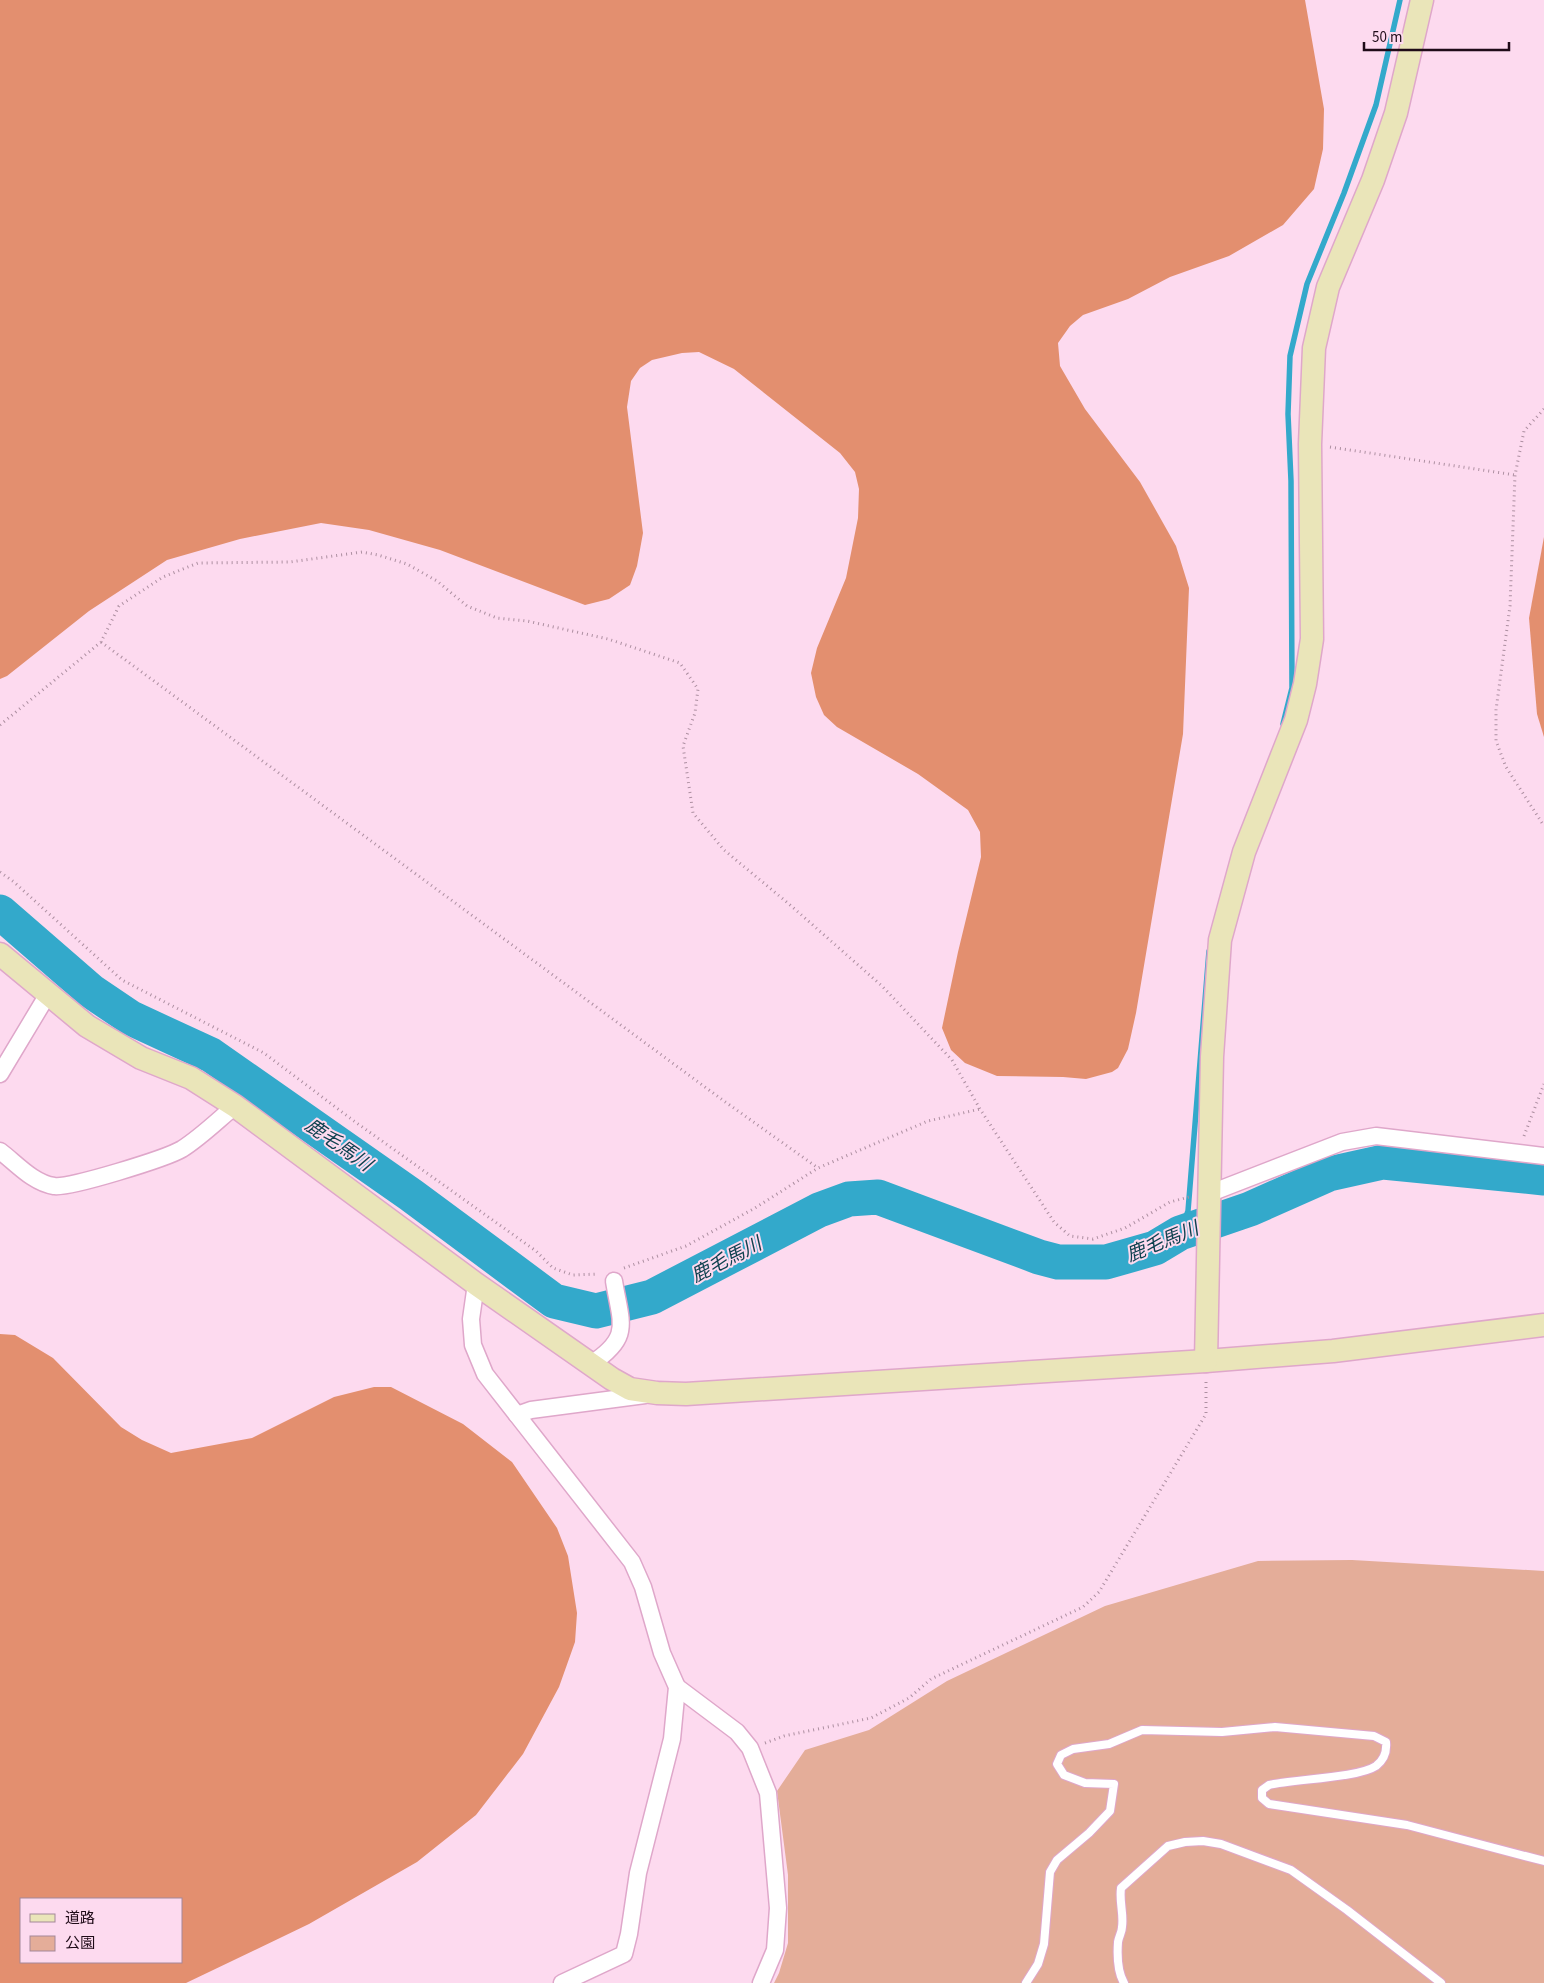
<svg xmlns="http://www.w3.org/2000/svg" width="1544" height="1983" font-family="'Source Sans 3','Noto Sans JP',sans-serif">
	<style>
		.green { fill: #e4ad99 }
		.forest { fill: #e38f6f; fill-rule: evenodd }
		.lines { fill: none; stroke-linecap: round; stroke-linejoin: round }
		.stream { stroke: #33a9cb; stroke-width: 5.5 }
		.river { stroke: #33a9cb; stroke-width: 35 }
		.lane-casing { stroke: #dfa7ca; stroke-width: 10 }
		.street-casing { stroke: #dfa7ca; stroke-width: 19 }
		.secondary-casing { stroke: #dfa7ca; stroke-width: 25 }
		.path { stroke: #ad8fa1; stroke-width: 3; stroke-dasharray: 1 4; stroke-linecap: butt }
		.lane { stroke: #fff; stroke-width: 8 }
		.street { stroke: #fff; stroke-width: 16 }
		.secondary { stroke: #eae5b9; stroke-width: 22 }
		.labels { text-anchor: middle; stroke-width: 4; stroke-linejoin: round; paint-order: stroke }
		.water-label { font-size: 19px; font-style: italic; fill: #0e414f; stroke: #fddaef }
	</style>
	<rect width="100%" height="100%" fill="#fddaef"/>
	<polygon class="green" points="1352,1560 1544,1571 1544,1983 774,1983 779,1973 788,1943 788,1875 777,1791 805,1750 869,1730 947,1681 1105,1606 1258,1561"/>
	<g class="forest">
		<polygon points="0,0 1305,0 1324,109 1323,149 1314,189 1283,225 1229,256 1170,277 1128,299 1083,315 1070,326 1058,343 1060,366 1085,409 1140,482 1176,546 1189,588 1183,734 1136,1013 1128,1049 1118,1068 1112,1072 1086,1079 1063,1077 997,1076 965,1063 951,1050 942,1028 958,952 981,857 980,832 968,810 918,774 837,727 824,715 816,697 811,673 817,648 846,578 858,518 859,489 855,472 840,453 734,369 699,352 682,353 652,360 640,368 631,381 627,407 643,533 637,566 630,585 609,599 585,605 440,550 369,530 321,523 240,539 167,560 89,611 7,676 0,679"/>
		<polygon points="1544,537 1544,737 1537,714 1529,618"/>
		<path d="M0,1334L15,1335L53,1358L121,1427L142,1440L171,1453L252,1438L334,1397L374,1387H391L463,1424L512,1462L557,1528L568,1556L577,1613L575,1642L559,1687L523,1754L476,1815L417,1862L309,1924L186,1983H0ZM21,1899H181V1962H21Z"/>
	</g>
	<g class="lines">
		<g class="stream">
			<polyline points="1283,724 1292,688 1291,481 1288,414 1290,356 1307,284 1344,193 1376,105 1400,0"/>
			<polyline points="1180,1233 1188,1211 1209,951"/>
		</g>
		<polyline class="river" points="0,912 91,991 131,1018 211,1055 411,1195 554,1301 596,1311 652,1297 819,1210 849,1199 878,1197 1039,1257 1058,1262 1106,1262 1155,1248 1180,1233 1250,1209 1329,1174 1383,1162 1544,1178"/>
		<g class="lane-casing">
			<g id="lane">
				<path d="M1026,1983L1038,1964L1044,1944L1050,1872L1057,1860L1089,1833L1110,1811L1114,1784L1085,1783L1064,1775L1057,1764L1061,1755L1073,1749L1109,1744L1142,1730L1222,1732L1275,1727L1374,1736L1386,1742C1387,1752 1384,1760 1376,1766C1358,1778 1294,1779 1269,1785L1262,1790V1798L1269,1804L1407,1825L1544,1861"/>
				<path d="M1124,1983C1117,1971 1117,1956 1118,1942C1119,1936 1122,1932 1122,1927C1124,1914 1119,1902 1121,1888L1168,1846L1185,1842L1203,1841L1221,1844L1291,1870L1347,1910L1441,1983"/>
			</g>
		</g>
		<g class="street-casing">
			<g id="street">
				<polyline points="0,1074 48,994"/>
				<path d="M0,1151C16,1163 33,1183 54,1186C68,1189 167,1158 182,1149C201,1137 218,1120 235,1106"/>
				<polyline points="1208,1194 1342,1142 1376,1136 1544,1156"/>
				<polyline points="476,1284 471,1319 473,1345 485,1374 632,1562 643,1587 662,1653 677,1687 672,1739 638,1873 629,1934 624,1954 562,1983"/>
				<path d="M591,1364C632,1337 621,1324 614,1281"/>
				<polyline points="517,1415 531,1410 645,1395"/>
				<polyline points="677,1687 737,1732 750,1748 768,1793 778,1908 775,1950 761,1983"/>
			</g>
		</g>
		<g class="secondary-casing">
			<g id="secondary">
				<polyline points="0,954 87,1026 141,1058 191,1078 235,1106 476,1284 612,1379 630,1389 657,1393 686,1394 1206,1361 1333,1351 1544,1325"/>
				<polyline points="1206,1361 1212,1057 1220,940 1244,852 1296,720 1305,684 1312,639 1310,444 1314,348 1328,287 1373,180 1396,113 1422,0"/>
			</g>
		</g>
		<g class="path">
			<polyline points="1544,409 1524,431 1515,475 1510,606 1496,710 1496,741 1506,767 1544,826"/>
			<polyline points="1330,447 1515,475"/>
			<polyline points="101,642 724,1101 818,1168"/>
			<polyline points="0,725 101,642 119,606 163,577 198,563 290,562 362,552 378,555 407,564 437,581 467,606 497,618 527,621 608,639 680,663 698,689 695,713 683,746 693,813 724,850 789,904 882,986 952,1060 980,1109 1054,1222 1070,1236 1093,1239 1125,1228 1170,1202 1189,1197"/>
			<polyline points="0,872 14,882 122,980 264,1053 354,1121 536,1251 553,1268 573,1275 598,1274"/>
			<polyline points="1524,1136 1544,1084"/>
			<polyline points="624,1268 686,1246 755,1208 818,1168 928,1121 980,1109"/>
			<polyline points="765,1743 784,1736 871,1718 909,1698 931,1679 1083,1607 1099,1592 1206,1414 1206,1381"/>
		</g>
		<use href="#lane" class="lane"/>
		<use href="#street" class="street"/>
		<use href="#secondary" class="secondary"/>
	</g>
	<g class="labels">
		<g class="water-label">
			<text transform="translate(339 1144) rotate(35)" y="7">鹿毛馬川</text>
			<text transform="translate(1162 1241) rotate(-22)" y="7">鹿毛馬川</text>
			<text transform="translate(726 1259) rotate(-27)" y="7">鹿毛馬川</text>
		</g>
	</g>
	<rect x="20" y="1898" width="162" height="65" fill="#fddaef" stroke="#a48799"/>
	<rect x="30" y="1914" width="25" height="8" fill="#eae5b9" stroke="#a48799"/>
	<text x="65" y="1923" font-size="15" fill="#1f0b18">道路</text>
	<rect x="30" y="1936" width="25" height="15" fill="#e4ad99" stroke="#a48799"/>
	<text x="65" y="1948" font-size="15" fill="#1f0b18">公園</text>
	<path d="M1364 42v8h145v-8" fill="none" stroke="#1f0b18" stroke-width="2.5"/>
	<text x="1372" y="42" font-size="15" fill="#1f0b18" stroke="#fddaef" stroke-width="4" paint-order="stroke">50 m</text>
</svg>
